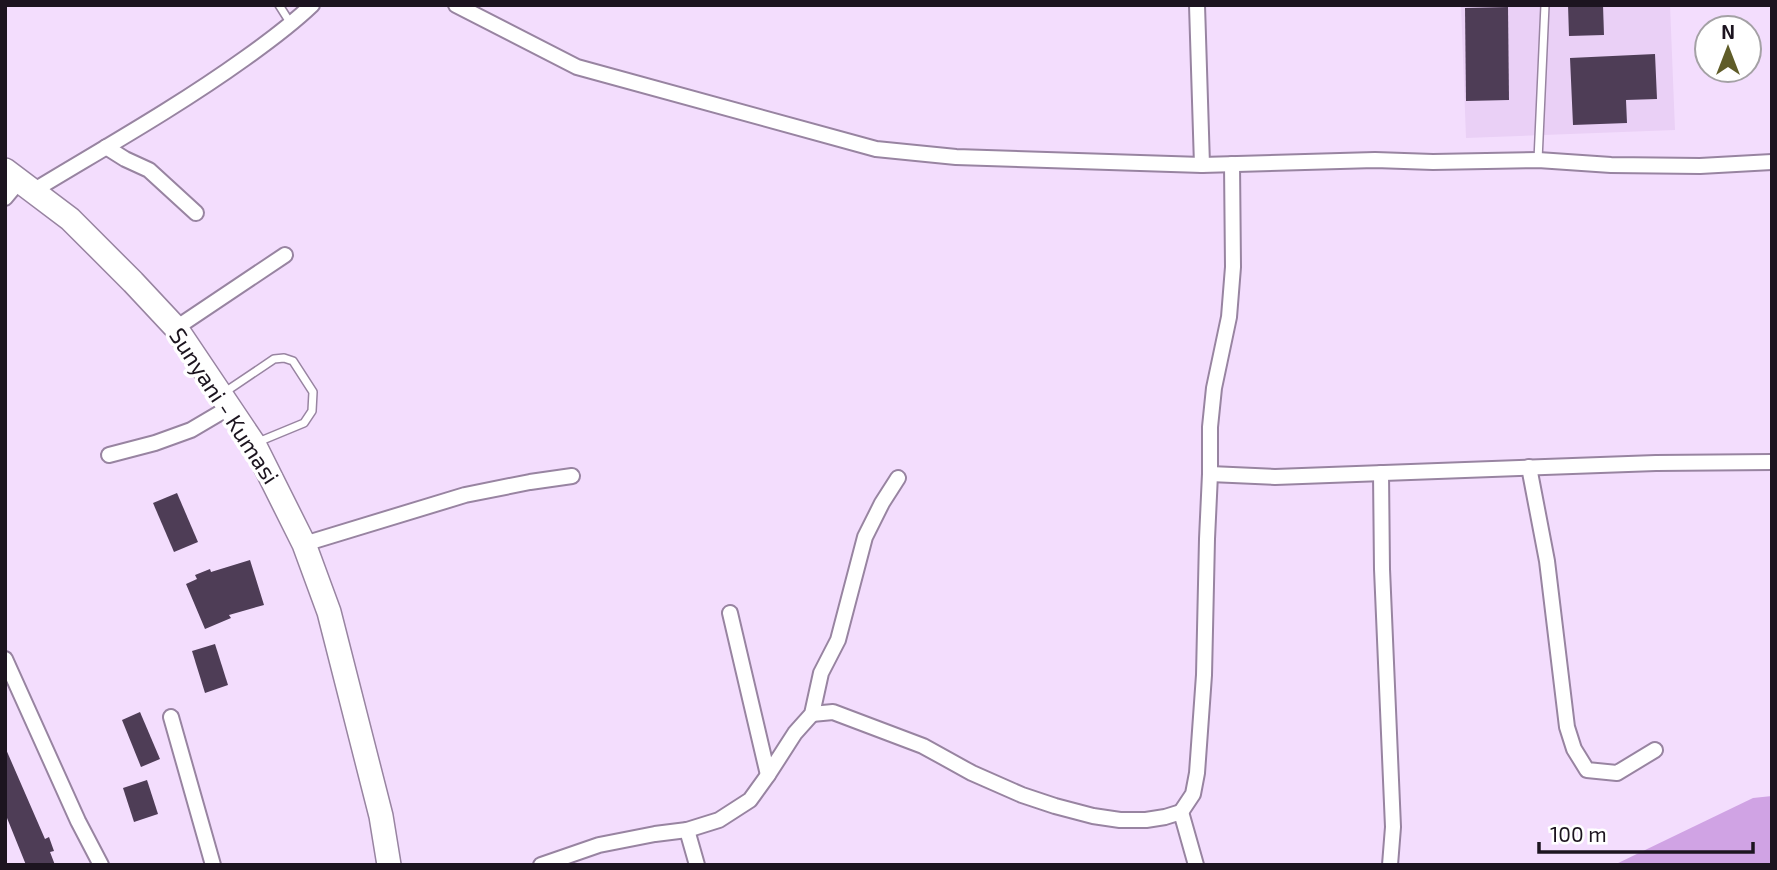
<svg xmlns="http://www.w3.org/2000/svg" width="1777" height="870" font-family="'Exo 2',sans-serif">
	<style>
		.built { fill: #ead0f6 }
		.forest { fill: #d0a3e4 }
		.building { fill: #4e3d56 }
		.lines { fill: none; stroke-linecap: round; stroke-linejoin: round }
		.lane-casing { stroke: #9884a1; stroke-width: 10 }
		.street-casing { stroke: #9884a1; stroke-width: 18 }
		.primary-casing { stroke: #9884a1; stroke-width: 26 }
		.lane { stroke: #fff; stroke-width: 7 }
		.street { stroke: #fff; stroke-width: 14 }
		.primary { stroke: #fff; stroke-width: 23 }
		.labels { text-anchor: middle; stroke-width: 7; stroke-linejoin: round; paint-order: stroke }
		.street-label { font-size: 23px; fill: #1c141f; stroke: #fff }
	</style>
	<rect width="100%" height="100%" fill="#f3ddfd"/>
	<polygon class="built" points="1461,5 1670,5 1675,130 1466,138"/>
	<polygon class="forest" points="1772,796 1772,865 1614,865 1753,798"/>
	<g class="building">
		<polygon points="1568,5 1603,5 1604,35 1569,36"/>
		<polygon points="1508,7 1509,100 1466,101 1465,8"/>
		<polygon points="1655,54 1657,99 1626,100 1627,123 1573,125 1570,58"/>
		<polygon points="177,493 198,542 174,552 153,503"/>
		<polygon points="250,560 264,605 229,615 231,618 205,629 186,584 197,579 195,575 210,569 211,572"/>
		<polygon points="215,644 228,685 205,693 192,651"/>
		<polygon points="140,712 160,759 141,767 122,720"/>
		<polygon points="5,747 45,839 49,837 54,851 50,852 55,865 26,865 5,813"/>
		<polygon points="147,780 158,814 134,822 123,788"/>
	</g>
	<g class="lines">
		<g class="lane-casing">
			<g id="lane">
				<polyline points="279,5 291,24"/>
				<polyline points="1538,160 1545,5"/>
				<polyline points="225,392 274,359 284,358 293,361 313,392 312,411 304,423 258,442"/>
			</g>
		</g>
		<g class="street-casing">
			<g id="street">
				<polyline points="456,5 577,67 876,149 956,157 1202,165 1375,160 1433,162 1538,160 1611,165 1700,166 1772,162"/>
				<polyline points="1197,5 1202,165"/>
				<polyline points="106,147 125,159 149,170 196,213"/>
				<path d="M33,191C104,148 177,107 244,59C268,42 291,25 312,5"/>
				<polyline points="5,198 20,180"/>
				<polyline points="176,328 285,255"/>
				<polyline points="109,455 155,443 191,430 230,407"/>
				<polyline points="1529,467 1547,561 1567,727 1574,749 1587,770 1617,773 1655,750"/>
				<polyline points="1381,473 1382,569 1393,827 1390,865"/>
				<polyline points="1210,474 1275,477 1656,463 1772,462"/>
				<polyline points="304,544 465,495 530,482 572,476"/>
				<polyline points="730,613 768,775"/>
				<polyline points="5,659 78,821 101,865"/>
				<polyline points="812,714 833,712 923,746 972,773 1022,795 1055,806 1093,816 1120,820 1146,820 1165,817 1181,812 1196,865"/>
				<polyline points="171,717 213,865"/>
				<polyline points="1181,812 1193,794 1197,773 1204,675 1207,539 1210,474 1210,427 1214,388 1229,317 1233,267 1232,164"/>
				<polyline points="687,830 697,865"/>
				<polyline points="541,865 599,845 655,834 687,830 719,820 750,800 768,775 795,733 812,714 821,673 838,640 865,537 882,503 898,478"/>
			</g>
		</g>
		<g class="primary-casing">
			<polyline id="primary" points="5,170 70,219 133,282 176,328 254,444 304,544 329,612 381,816 389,865"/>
		</g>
		<use href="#lane" class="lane"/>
		<use href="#street" class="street"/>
		<use href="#primary" class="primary"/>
	</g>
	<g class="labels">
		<g class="street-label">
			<text transform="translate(224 406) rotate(57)" y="8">Sunyani - Kumasi</text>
		</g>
	</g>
	<rect width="1777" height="870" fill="none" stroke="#1c141f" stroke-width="14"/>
	<g transform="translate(1728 49)"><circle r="33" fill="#ffffff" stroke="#a4a1a5" stroke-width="2"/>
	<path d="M0-5L12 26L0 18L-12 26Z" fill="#5f5c28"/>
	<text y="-10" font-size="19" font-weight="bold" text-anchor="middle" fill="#1c141f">N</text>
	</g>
	<path d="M1539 842v10h214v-10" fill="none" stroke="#1c141f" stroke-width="3.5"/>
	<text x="1550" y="842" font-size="21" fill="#1c141f" stroke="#ffffff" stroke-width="5" paint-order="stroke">100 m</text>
</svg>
